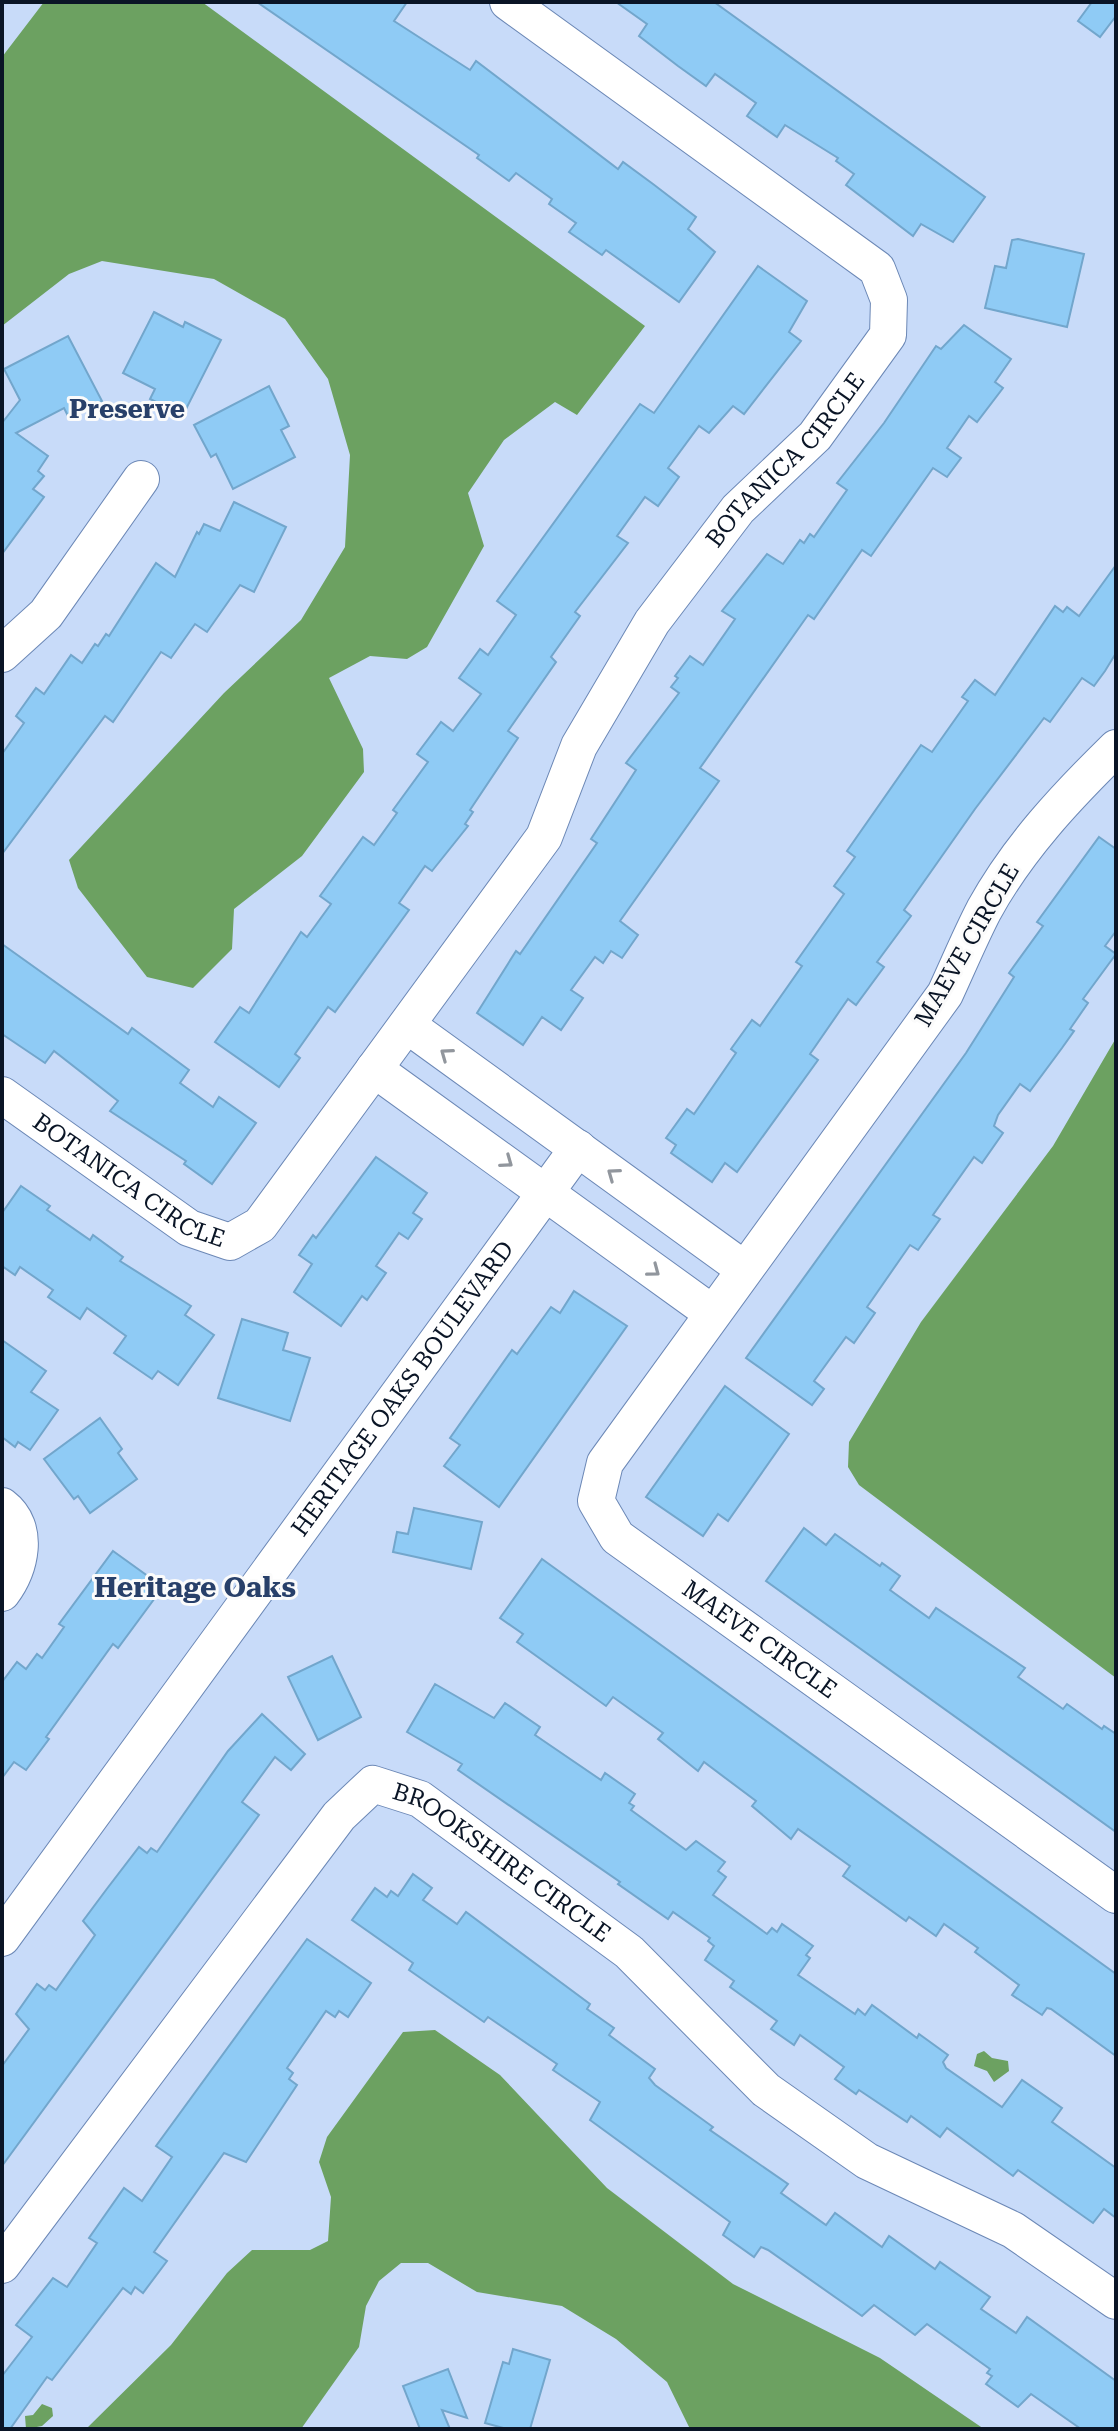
<svg xmlns="http://www.w3.org/2000/svg" width="1118" height="2431" font-family="'Roboto Serif',serif">
	<style>
		.water { fill: #6ca161 }
		.building { fill: #8fcbf5; stroke: #72a6cc; stroke-width: 2 }
		.lines { fill: none; stroke-linecap: round; stroke-linejoin: round }
		.minor-casing { stroke: #6c88b6; stroke-width: 38 }
		.minor { stroke: #fff; stroke-width: 36 }
		.oneway { stroke: #91969d }
		.labels { text-anchor: middle; stroke-width: 6; stroke-linejoin: round; paint-order: stroke }
		.street-label { font-size: 24px; fill: #0a1526; stroke: #fbfbfb }
		.neighbourhood-label { font-size: 26px; font-weight: bold; fill: #28406a; stroke: #fbfbfb }
		.quarter-label { font-size: 28px; font-weight: bold; fill: #28406a; stroke: #fbfbfb }
	</style>
	<rect width="100%" height="100%" fill="#c8dbf9"/>
	<g class="water">
		<polygon points="44,2 202,2 645,326 577,415 555,402 504,440 468,493 484,546 427,647 407,659 370,656 329,678 363,749 364,772 302,856 234,909 232,949 193,988 147,977 78,888 69,860 224,693 301,620 345,547 350,455 328,379 285,319 214,279 102,261 69,274 2,326 2,57"/>
		<polygon points="1116,1038 1116,1678 859,1485 848,1467 849,1442 921,1322 1053,1146"/>
		<polygon points="435,2030 500,2075 607,2188 733,2284 880,2358 984,2429 690,2429 667,2382 616,2339 562,2306 477,2292 428,2263 401,2263 379,2281 366,2306 359,2347 301,2429 86,2429 171,2345 227,2273 252,2250 310,2250 328,2241 331,2197 319,2162 327,2137 403,2032"/>
		<polygon points="984,2051 992,2058 1008,2061 1009,2071 994,2082 987,2071 974,2066 977,2054"/>
		<polygon points="42,2404 52,2408 53,2416 42,2426 26,2429 25,2416 33,2415"/>
	</g>
	<g class="building">
		<polygon points="257,2 407,2 394,21 470,70 476,61 618,169 623,162 653,184 696,217 688,229 715,252 679,302 606,250 602,255 569,232 576,223 549,204 552,199 516,173 509,181 477,158 479,155"/>
		<polygon points="616,2 714,2 985,197 953,242 921,224 913,236 846,185 854,174 836,161 838,158 785,125 777,137 747,116 756,103 715,74 706,86 678,66 639,36 647,24"/>
		<polygon points="1092,2 1116,2 1116,16 1100,37 1078,21"/>
		<polygon points="1018,239 1084,254 1067,327 985,308 995,266 1006,268 1012,240"/>
		<polygon points="758,266 807,301 789,332 801,341 744,414 733,406 709,433 699,426 668,468 679,477 658,506 645,497 617,536 628,543 575,612 580,616 551,657 556,662 508,731 518,738 470,810 473,812 465,824 468,826 432,871 425,866 399,903 409,910 335,1012 328,1007 295,1054 300,1058 279,1087 215,1042 240,1007 249,1013 301,932 307,937 331,904 320,896 363,837 374,845 397,813 393,810 428,762 417,754 441,722 453,731 481,694 459,678 480,649 488,655 516,615 497,601 640,404 654,413"/>
		<polygon points="154,312 183,327 185,322 221,340 183,415 150,399 155,389 123,373"/>
		<polygon points="964,325 1011,359 995,382 1003,388 977,422 969,416 947,448 961,458 947,477 933,468 871,556 862,550 814,619 808,615 700,768 719,781 620,921 638,935 622,958 611,951 603,963 595,957 571,990 583,998 561,1030 542,1017 523,1045 477,1013 516,951 520,954 597,843 591,839 636,770 626,763 679,693 671,687 678,678 675,676 690,656 703,665 735,619 722,611 767,554 783,564 800,540 804,543 810,534 814,537 847,490 837,483 884,423 936,346 941,349"/>
		<polygon points="68,336 102,401 69,418 64,408 16,433 48,456 38,471 44,476 33,489 44,497 2,554 2,423 20,400 4,369"/>
		<polygon points="269,386 289,426 281,430 295,457 233,489 216,454 211,457 194,425"/>
		<polygon points="234,502 286,527 254,592 240,585 207,632 195,624 171,658 161,652 113,722 105,716 2,854 2,754 24,723 16,716 36,688 44,694 71,655 82,663 95,644 98,646 106,634 109,636 156,563 175,577 197,532 199,534 204,524 220,531"/>
		<polygon points="1116,565 1116,653 1105,671 1094,686 1082,678 1050,722 1044,718 975,809 904,910 911,916 877,962 884,967 856,1005 848,999 810,1054 818,1060 737,1172 725,1163 712,1182 671,1153 676,1145 666,1138 687,1109 694,1114 736,1053 731,1049 752,1020 760,1026 802,966 796,962 844,894 834,886 855,857 847,851 921,745 932,752 968,701 962,697 975,680 995,695 1055,606 1063,612 1067,607 1079,616"/>
		<polygon points="1099,837 1116,849 1116,931 1105,946 1116,954 1083,999 1088,1003 1070,1029 1074,1031 1062,1048 1030,1091 1020,1084 998,1115 994,1126 1003,1133 982,1163 974,1157 933,1215 940,1219 918,1250 910,1245 867,1307 875,1313 854,1343 846,1337 814,1381 824,1389 812,1405 746,1358 966,1053 1014,977 1009,973 1043,926 1037,922"/>
		<polygon points="2,944 128,1034 132,1028 189,1070 180,1083 213,1107 219,1097 256,1123 212,1184 184,1164 186,1161 110,1111 118,1101 54,1051 45,1063 2,1034"/>
		<polygon points="376,1157 427,1193 413,1213 422,1219 408,1239 399,1233 376,1266 386,1273 367,1300 362,1296 341,1326 294,1292 312,1264 299,1255 313,1235 316,1238"/>
		<polygon points="21,1186 50,1206 47,1210 90,1240 93,1235 123,1257 120,1261 191,1306 185,1315 214,1335 178,1385 158,1371 152,1379 114,1353 126,1336 87,1308 80,1319 48,1297 53,1290 20,1267 15,1275 2,1266 2,1213"/>
		<polygon points="574,1291 627,1326 499,1507 444,1466 460,1445 450,1438 512,1350 517,1354 551,1307 560,1313"/>
		<polygon points="242,1319 288,1333 283,1350 310,1358 290,1421 218,1398"/>
		<polygon points="2,1340 46,1371 31,1392 58,1410 30,1450 18,1442 15,1447 2,1437"/>
		<polygon points="725,1386 789,1434 728,1521 718,1514 703,1536 646,1497"/>
		<polygon points="100,1418 122,1449 118,1453 137,1479 90,1513 78,1496 74,1499 44,1459"/>
		<polygon points="414,1508 482,1522 471,1569 393,1552 397,1532 408,1534"/>
		<polygon points="804,1528 826,1545 835,1534 880,1566 882,1563 900,1576 890,1590 929,1618 936,1608 1025,1668 1018,1677 1063,1709 1067,1704 1102,1729 1104,1726 1116,1734 1116,1832 766,1581"/>
		<polygon points="113,1551 163,1587 118,1648 113,1644 46,1737 49,1739 26,1770 14,1762 2,1778 2,1682 17,1662 26,1669 37,1654 42,1658 64,1627 59,1624"/>
		<polygon points="542,1559 1116,1974 1116,2056 1051,2009 1047,2008 1042,2015 1012,1995 1019,1985 975,1952 978,1948 944,1924 936,1936 909,1917 906,1921 843,1876 850,1866 798,1829 791,1839 752,1806 756,1801 704,1762 698,1771 658,1739 663,1733 613,1697 606,1706 517,1642 523,1634 500,1618"/>
		<polygon points="332,1656 361,1717 318,1740 288,1677"/>
		<polygon points="435,1684 494,1718 505,1703 540,1727 535,1735 601,1780 605,1773 635,1794 629,1803 634,1806 631,1810 686,1850 696,1841 725,1862 718,1871 726,1877 713,1895 767,1934 772,1928 777,1932 782,1924 813,1946 806,1955 810,1958 798,1975 855,2014 858,2009 865,2015 872,2005 917,2038 919,2034 948,2055 943,2062 946,2068 1002,2107 1022,2080 1062,2108 1052,2122 1116,2168 1116,2218 1104,2209 1093,2223 1018,2170 1013,2176 947,2128 940,2137 911,2116 907,2122 859,2090 856,2094 835,2079 844,2067 800,2035 794,2045 771,2029 777,2021 730,1987 734,1981 705,1960 714,1946 708,1941 710,1938 673,1912 668,1919 618,1884 620,1882 458,1770 462,1764 407,1732"/>
		<polygon points="262,1714 305,1754 291,1770 275,1757 242,1802 259,1815 2,2166 2,2066 29,2029 16,2014 37,1984 45,1990 49,1985 56,1990 95,1935 83,1921 106,1890 139,1847 147,1853 151,1848 157,1852 228,1751"/>
		<polygon points="413,1874 432,1888 423,1900 457,1924 466,1912 590,2004 587,2009 614,2028 609,2035 655,2069 649,2078 655,2085 713,2127 710,2130 788,2184 781,2193 826,2225 835,2213 882,2247 889,2236 935,2269 940,2262 990,2297 981,2309 1016,2333 1027,2317 1116,2381 1116,2429 1081,2429 1031,2394 1018,2407 986,2384 992,2376 987,2373 990,2369 927,2324 915,2335 874,2305 862,2316 768,2250 761,2247 754,2257 723,2235 730,2222 590,2120 600,2102 553,2070 557,2064 488,2017 484,2022 409,1970 413,1963 352,1920 375,1888 387,1897 391,1891 398,1896"/>
		<polygon points="307,1939 371,1983 348,2017 339,2011 335,2017 326,2011 287,2068 293,2073 289,2079 297,2085 266,2132 246,2162 224,2153 154,2252 167,2261 143,2293 135,2287 131,2294 123,2288 52,2380 47,2377 10,2429 2,2429 2,2376 32,2337 16,2325 53,2278 67,2287 97,2243 89,2238 124,2188 142,2201 172,2157 156,2146"/>
		<polygon points="513,2349 550,2360 530,2429 507,2429 485,2423 503,2362 509,2364"/>
		<polygon points="448,2369 467,2418 442,2410 450,2429 420,2429 403,2386"/>
	</g>
	<g class="lines">
		<g class="minor-casing">
			<g id="minor">
				<polyline points="2,654 46,614 141,479"/>
				<path id="s1" d="M1116,748C1066,797 1018,848 984,910C970,937 958,966 945,994L605,1463L596,1501L617,1537L1116,1895"/>
				<polyline points="407,1025 744,1269"/>
				<polyline points="374,1069 712,1313"/>
				<path id="s2" d="M2,1095L189,1228L230,1242L260,1225L544,837L579,746L652,622L738,509L815,436L888,335L889,300L877,269L508,2"/>
				<path d="M2,1506C31,1528 20,1569 2,1593"/>
				<path id="s3" d="M2,1938L578,1148"/>
				<path id="s4" d="M2,2265L339,1816L373,1784L420,1799L629,1952L766,2090L867,2161L1013,2230L1116,2301"/>
			</g>
		</g>
		<use href="#minor" class="minor"/>
	</g>
	<defs><path id="oneway-chevron" d="M-2-3.5L2.5 0L-2 3.5" fill="none" stroke-width="1.6" stroke-linecap="round" stroke-linejoin="round" transform="scale(2)"/></defs>
	<g class="oneway">
		<use href="#oneway-chevron" transform="translate(446 1054) rotate(-144)"/>
		<use href="#oneway-chevron" transform="translate(507 1162) rotate(36)"/>
		<use href="#oneway-chevron" transform="translate(613 1174) rotate(-144)"/>
		<use href="#oneway-chevron" transform="translate(654 1271) rotate(37)"/>
	</g>
	<g class="labels">
		<g class="street-label">
			<text dy="8" stroke="none"><textPath href="#s2" startOffset="1240">BOTANICA CIRCLE</textPath></text>
			<text transform="translate(967 945) rotate(-60)" y="8">MAEVE CIRCLE</text>
			<text dy="8" stroke="none"><textPath href="#s2" startOffset="154">BOTANICA CIRCLE</textPath></text>
			<text dy="8" stroke="none"><textPath href="#s3" startOffset="680">HERITAGE OAKS BOULEVARD</textPath></text>
			<text dy="8" stroke="none"><textPath href="#s1" startOffset="1138">MAEVE CIRCLE</textPath></text>
			<text dy="8" stroke="none"><textPath href="#s4" startOffset="760">BROOKSHIRE CIRCLE</textPath></text>
		</g>
		<g class="neighbourhood-label">
			<text x="127" y="418">Preserve</text>
		</g>
		<g class="quarter-label">
			<text x="195" y="1597">Heritage Oaks</text>
		</g>
	</g>
	<rect width="1118" height="2431" fill="none" stroke="#0a1526" stroke-width="8"/>
</svg>
